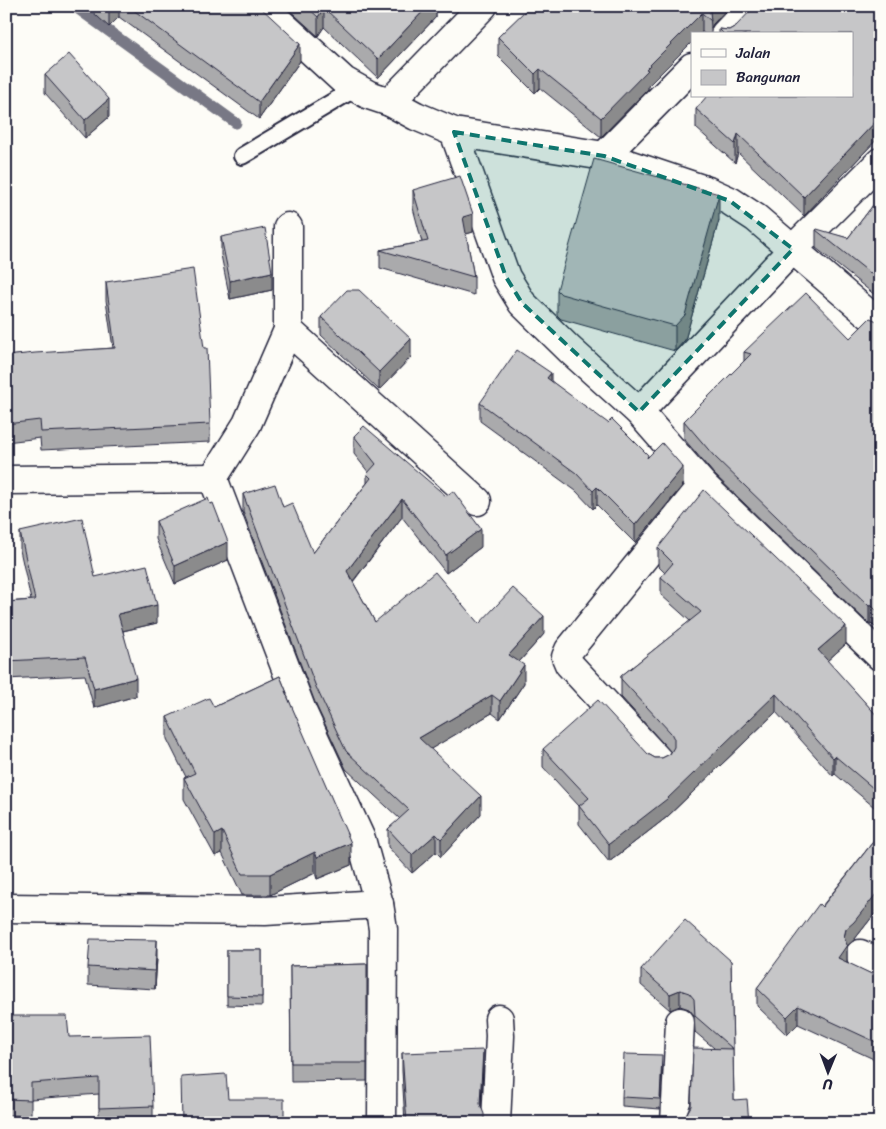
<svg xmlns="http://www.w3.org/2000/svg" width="886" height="1129" font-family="Sriracha,sans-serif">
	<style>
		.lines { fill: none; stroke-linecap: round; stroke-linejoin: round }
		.stream { stroke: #787885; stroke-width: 11 }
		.service-casing { stroke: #22223b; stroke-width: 20 }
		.minor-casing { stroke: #22223b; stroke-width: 31 }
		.service { stroke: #fdfcf7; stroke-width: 16 }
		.minor { stroke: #fdfcf7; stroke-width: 28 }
		.wall { fill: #aaaaac; stroke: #22223b }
		.shaded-wall { fill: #8b8b8c; stroke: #22223b }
		.building { fill: #c6c6c8; stroke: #22223b }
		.marked { fill: #0f766e; fill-opacity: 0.2; stroke: #0f766e; stroke-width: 4; stroke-dasharray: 10 6; stroke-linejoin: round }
	</style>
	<rect width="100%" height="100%" fill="#fdfcf7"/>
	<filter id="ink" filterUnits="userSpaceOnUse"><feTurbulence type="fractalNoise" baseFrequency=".02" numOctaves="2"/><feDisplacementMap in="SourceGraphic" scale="10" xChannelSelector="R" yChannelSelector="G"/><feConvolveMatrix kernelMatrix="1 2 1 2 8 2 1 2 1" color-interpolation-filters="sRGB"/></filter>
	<g filter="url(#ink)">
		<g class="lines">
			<polyline class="stream" points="74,6 236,123"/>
			<g class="service-casing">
				<polyline id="service" points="242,156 356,88"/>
			</g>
			<g class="minor-casing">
				<g id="minor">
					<polyline points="262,6 344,81 369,95 390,102 416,116 454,132 604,156 708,191 730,201 756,218 880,324"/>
					<polyline points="725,34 752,6"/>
					<polyline points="390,102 483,6"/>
					<polyline points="454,132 506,277 522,303 570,350 639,412 703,485 880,656"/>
					<polyline points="604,156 692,67"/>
					<polyline points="288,330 477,501"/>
					<polyline points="639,412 793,249 880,162"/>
					<polyline points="213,478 247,424 288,330 288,227"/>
					<polyline points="6,480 213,478 302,711 361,839 379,904 383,929 382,1123"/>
					<polyline points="659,761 569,664 566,657 569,650 703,485"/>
					<polyline points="6,908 265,911 379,904"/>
					<polyline points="860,954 880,963"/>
					<polyline points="496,1123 500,1036 499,1019"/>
					<polyline points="675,1123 680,1022"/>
				</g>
			</g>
			<use href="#service" class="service"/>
			<use href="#minor" class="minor"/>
		</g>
		<g class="wall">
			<polygon points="86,6 259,6 300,61 259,119 119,17 109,27"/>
			<polygon points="285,6 442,6 436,12 436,17 378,78 324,27 318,36"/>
			<polygon points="529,6 730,6 713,24 711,28 711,34 705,34 702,32 692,34 692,42 648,86 648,89 601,137 540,88 535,93 498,56 498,37 529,8"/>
			<polygon points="880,6 880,136 804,216 738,153 735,163 696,128 696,109 852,34 719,34 719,29 729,30 736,26"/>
			<polygon points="45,75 109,117 85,138 45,93"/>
			<polygon points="413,190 473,232 466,234 474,277 474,295 380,268 380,250 422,242 413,208"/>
			<polygon points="880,196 880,299 816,248 816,230 848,238"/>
			<polygon points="719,220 685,340 675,351 561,319 557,315 557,290"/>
			<polygon points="221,237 272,290 230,299 221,255"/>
			<polygon points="106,282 210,424 210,442 41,450 40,438 6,442 6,356 113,348 106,300"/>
			<polygon points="321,317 411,357 379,390 321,335"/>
			<polygon points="877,321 880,321 880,632 871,623 869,624 714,474 684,439 684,421 744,361 744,352 850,338"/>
			<polygon points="551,381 683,485 635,543 597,505 593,509 576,491 480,421 480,403"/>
			<polygon points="354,436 481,547 446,573 402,517 353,582 375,622 479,624 544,634 519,662 524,683 500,719 492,713 430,749 481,814 441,857 436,852 412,873 388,847 388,829 400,819 346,769 316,705 243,512 243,494 283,507 313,553 367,483 367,474 369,473 354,454"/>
			<polygon points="156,521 228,560 175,584 156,539"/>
			<polygon points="20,532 95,577 157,623 123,631 136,696 94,708 85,675 6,679 6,602 31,600 20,550"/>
			<polygon points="658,548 846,644 827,661 880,719 880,812 835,774 833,776 776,712 667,817 609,862 579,824 579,806 543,767 543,749 648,754 655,758 662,758 670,754 671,752 621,697 621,676 690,621 661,595 661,577 665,573 658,566"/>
			<polygon points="280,676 287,693 287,695 351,865 317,879 315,873 270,895 242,895 222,853 215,856 184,799 184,778 186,777 167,739 167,717 214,707"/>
			<polygon points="880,833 880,907 854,940 847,946 847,963 880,978 880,1062 798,1024 787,1035 757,1006 757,988"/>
			<polygon points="227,950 262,950 262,1006 227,1005"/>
			<polygon points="157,958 155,989 88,985 88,967"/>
			<polygon points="731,961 734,1100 749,1123 686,1123 686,1115 714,1048 695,1032 694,1015 689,1009 680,1006 670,1010 641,985 641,969"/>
			<polygon points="367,964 367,1081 291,1082 290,966"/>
			<polygon points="6,1016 69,1037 153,1106 153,1122 99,1123 99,1094 31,1099 31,1116 6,1115"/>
			<polygon points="402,1053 483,1069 481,1106 484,1123 405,1123 402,1071"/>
			<polygon points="662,1065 660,1109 622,1106 622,1097"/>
		</g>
		<g class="shaded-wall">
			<polygon points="112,6 119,6 119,17 109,27 109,10"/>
			<polygon points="428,6 442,6 436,12 436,17 378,78 378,59"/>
			<polygon points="713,6 730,6 713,24 711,28 710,12"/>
			<polygon points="324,8 324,27 318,36 318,17"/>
			<polygon points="702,13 702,32 700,34 692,34 692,42 648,86 648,89 601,137 601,118 646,69"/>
			<polygon points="300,44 300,61 259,119 259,102"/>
			<polygon points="540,69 540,88 535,93 535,74"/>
			<polygon points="109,99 109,117 85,138 85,120"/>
			<polygon points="880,117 880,136 804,216 804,197"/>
			<polygon points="738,134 738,153 735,163 735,144"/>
			<polygon points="719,194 719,220 685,340 675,351 675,326"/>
			<polygon points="473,214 473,232 463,235 463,217"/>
			<polygon points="272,272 272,290 230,299 230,281"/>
			<polygon points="411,339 411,357 379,390 379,372"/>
			<polygon points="551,373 551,391 547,378"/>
			<polygon points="683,467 683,485 635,543 635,525"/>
			<polygon points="597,487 597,505 593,509 593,491"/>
			<polygon points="402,499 402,517 347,589 347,571"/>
			<polygon points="481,529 481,547 446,573 446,555"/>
			<polygon points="228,542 228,560 175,584 175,566"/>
			<polygon points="157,605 157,623 118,632 118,614"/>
			<polygon points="871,605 871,623 869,624 869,606"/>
			<polygon points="544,616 544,634 509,673 509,655"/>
			<polygon points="846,626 846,644 818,669 818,650"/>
			<polygon points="524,665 524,683 500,719 500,701"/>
			<polygon points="136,678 136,696 94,708 94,689"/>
			<polygon points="776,694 776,712 667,817 609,862 609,844"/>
			<polygon points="492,695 492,713 419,756 419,738"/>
			<polygon points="835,756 835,774 833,776 833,758"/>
			<polygon points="481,796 481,814 441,857 441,839"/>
			<polygon points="222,831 222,853 215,856 215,835"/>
			<polygon points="436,834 436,852 412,873 412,855"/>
			<polygon points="351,843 351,865 317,879 317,857"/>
			<polygon points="315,852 315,873 270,895 270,874"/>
			<polygon points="880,889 880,907 854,940 847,946 847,963 838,958 844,937 846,929"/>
			<polygon points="157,940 157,958 155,989 155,971"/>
			<polygon points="680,990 680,1006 670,1010 670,994"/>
			<polygon points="798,1006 798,1024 787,1035 787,1017"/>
			<polygon points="483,1050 483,1069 480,1122 480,1104"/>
		</g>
		<g class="building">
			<polygon points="105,6 112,6 109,10"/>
			<polygon points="128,6 259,6 300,44 259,102"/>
			<polygon points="306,6 428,6 378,59 324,8 318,17"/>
			<polygon points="530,6 713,6 710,12 711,21 702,13 646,69 648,70 601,118 540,69 535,74 498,37"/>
			<polygon points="755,6 880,6 880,117 804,197 738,134 735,144 696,109 707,96 852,96 852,34 724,34 719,29 729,30 736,26"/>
			<polygon points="69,54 109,99 85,120 45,75"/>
			<polygon points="594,159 719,194 685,315 675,326 561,294 557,290"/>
			<polygon points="460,176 473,214 463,217 474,277 380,250 428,241 413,190"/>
			<polygon points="880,196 880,281 816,230 817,229 848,238"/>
			<polygon points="265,228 272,272 230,281 221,237"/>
			<polygon points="193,269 204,348 207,348 210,424 41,432 40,420 6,424 6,356 35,353 115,348 106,282"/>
			<polygon points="347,290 359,290 411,339 379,372 321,317"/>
			<polygon points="806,293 850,338 870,318 877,321 880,321 880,368 878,370 880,372 880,614 871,605 869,606 714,456 684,421 751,354 744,352"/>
			<polygon points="517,350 551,373 547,378 608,423 612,419 648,455 647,458 662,443 683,467 635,525 597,487 593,491 576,473 480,403"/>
			<polygon points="364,426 446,496 453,491 481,529 446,555 402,499 347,571 375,622 435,572 479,624 513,588 544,616 509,655 524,665 500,701 492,695 419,738 481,796 441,839 436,834 412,855 388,829 409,810 346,751 316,687 243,494 275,484 283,507 292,503 313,553 371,478 367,474 376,464 354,436"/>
			<polygon points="704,490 846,626 818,650 880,719 880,794 835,756 833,758 776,694 667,799 609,844 579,806 589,798 543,749 598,700 648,754 655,758 662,758 670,754 674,747 674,739 671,733 621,679 621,676 701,612 661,577 673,563 658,548"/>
			<polygon points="208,498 210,504 213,503 228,542 175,566 156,521"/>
			<polygon points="82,518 95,577 147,565 157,605 118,614 136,678 94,689 85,657 6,661 6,602 35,600 20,532"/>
			<polygon points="280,676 287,693 285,691 351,843 317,857 315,852 270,874 242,874 222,831 215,835 184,778 195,773 167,717 209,698 214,707"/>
			<polygon points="880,833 880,889 854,922 846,929 844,937 847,945 838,958 880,978 880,1044 798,1006 787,1017 757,988 819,904 822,907"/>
			<polygon points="685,920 731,961 733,1049 695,1016 694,999 689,993 680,990 670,994 641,969"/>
			<polygon points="90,939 157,940 155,971 88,967"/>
			<polygon points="227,950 262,950 262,997 227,996"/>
			<polygon points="367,964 367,1063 291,1063 290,966"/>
			<polygon points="6,1016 67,1016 69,1037 150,1035 153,1106 99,1108 99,1078 31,1083 31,1100 6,1099"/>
			<polygon points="693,1048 733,1049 734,1100 747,1099 749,1123 687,1123 686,1115 691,1106"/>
			<polygon points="483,1050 480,1104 484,1114 484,1123 407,1123 402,1053"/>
			<polygon points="624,1054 662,1055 660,1099 622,1097"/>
			<polygon points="226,1074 228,1099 284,1099 284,1123 182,1123 181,1077"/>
		</g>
	</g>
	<path class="marked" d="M454,132L604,156L730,201L793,249L639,412L522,303L506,277Z"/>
	<rect width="886" height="1129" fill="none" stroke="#fdfcf7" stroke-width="25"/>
	<rect x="12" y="12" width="861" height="1104" fill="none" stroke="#22223b" stroke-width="2" filter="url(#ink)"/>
	<rect x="691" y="32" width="162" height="65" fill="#fdfcf7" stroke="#a5a5ac"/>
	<rect x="701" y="49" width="25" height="8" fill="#fdfcf7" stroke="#a5a5ac"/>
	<text x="736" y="58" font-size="15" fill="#22223b">Jalan</text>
	<rect x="701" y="70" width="25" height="15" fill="#c6c6c8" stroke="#a5a5ac"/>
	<text x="736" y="82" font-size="15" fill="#22223b">Bangunan</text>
	<g transform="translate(828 1072) rotate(181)" stroke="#fdfcf7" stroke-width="4" paint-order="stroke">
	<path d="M0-4L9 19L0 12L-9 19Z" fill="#22223b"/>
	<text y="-8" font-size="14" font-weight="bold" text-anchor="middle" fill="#22223b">U</text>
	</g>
</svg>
